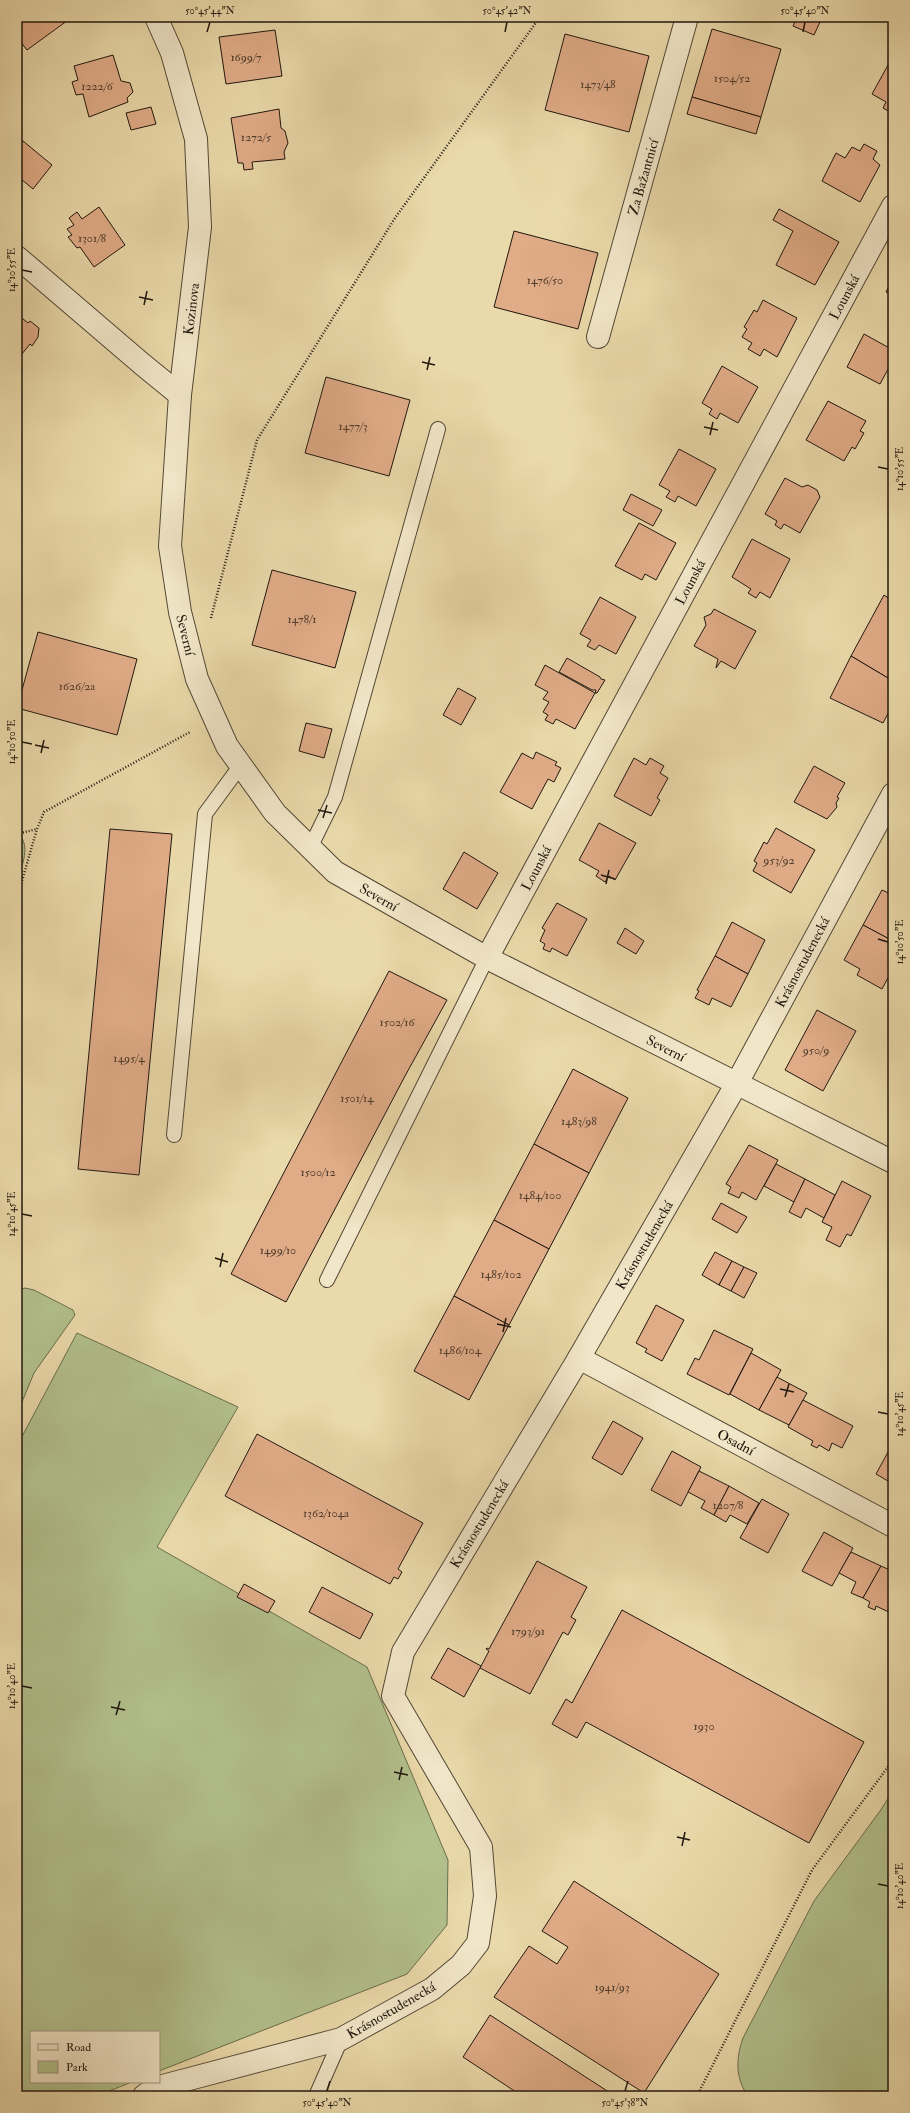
<svg xmlns="http://www.w3.org/2000/svg" width="910" height="2113" font-family="'IM FELL Double Pica',serif">
	<style>
		.green { fill: #b2c08c; stroke: #696c4d }
		.building { fill: #e0ac88; stroke: #20170e }
		.lines { fill: none; stroke-linecap: round; stroke-linejoin: round }
		.service-casing { stroke: #524835; stroke-width: 16 }
		.minor-casing { stroke: #524835; stroke-width: 24 }
		.path { stroke: #20170e; stroke-width: 2.5; stroke-dasharray: 1 2; stroke-linecap: butt }
		.service { stroke: #f1e6c8; stroke-width: 14 }
		.minor { stroke: #f1e6c8; stroke-width: 22 }
		.ticks { fill: none; stroke: #20170e; stroke-width: 1.5 }
		.labels { text-anchor: middle; stroke-width: 3; stroke-linejoin: round; paint-order: stroke }
		.number-label { font-size: 12px; fill: #503c2c }
		.street-label { font-size: 14px; fill: #20170e; stroke: #f1e6c8 }
		.neatline { fill: none; stroke: #20170e; stroke-width: 1.5 }
		.ticks-label { font-size: 10px; text-anchor: middle; fill: #20170e }
	</style>
	<rect width="100%" height="100%" fill="#ead9aa"/>
	<filter id="stains"><feTurbulence type="fractalNoise" baseFrequency=".005" numOctaves="4"/><feColorMatrix values="0 0 0 0 .2 0 0 0 0 .09 0 0 0 0 .02 0 0 0 .5 -.17"/></filter>
	<radialGradient id="worn" r=".72"><stop offset=".6" stop-color="#630" stop-opacity="0"/><stop offset="1" stop-color="#630" stop-opacity=".3"/></radialGradient>
	<g class="green">
		<path d="M17,833C32,844 22,866 17,881Z"/>
		<polygon points="25,1288 34,1290 73,1310 75,1315 34,1373 17,1414 17,1290"/>
		<polygon points="77,1333 238,1407 157,1547 367,1667 448,1860 447,1925 407,1974 159,2071 159,2032 31,2032 31,2082 132,2082 109,2091 106,2096 17,2096 17,1446"/>
		<path d="M893,1791V2096H748C735,2078 736,2058 743,2038L814,1901L880,1811Z"/>
	</g>
	<g class="building">
		<polygon points="17,17 70,17 71,18 27,50 17,37"/>
		<polygon points="797,17 807,17 820,22 814,35 793,26"/>
		<polygon points="712,29 781,49 761,117 692,97"/>
		<polygon points="275,30 282,76 226,84 219,37"/>
		<polygon points="565,34 649,56 629,132 545,110"/>
		<polygon points="113,55 121,81 130,83 133,92 127,98 128,102 89,117 83,94 76,95 72,82 78,80 74,66"/>
		<polygon points="893,56 893,111 892,113 883,108 886,102 872,94"/>
		<polygon points="692,97 761,117 756,134 687,114"/>
		<polygon points="151,107 156,124 131,130 126,113"/>
		<polygon points="279,109 281,128 285,131 288,143 284,152 285,159 252,162 253,169 244,170 243,163 238,163 231,118"/>
		<polygon points="17,136 52,165 33,189 21,179 17,184"/>
		<polygon points="864,144 877,151 873,159 880,165 860,202 822,181 836,153 845,158 852,147 860,151"/>
		<polygon points="99,207 125,245 94,267 80,247 77,248 68,237 72,235 67,229 74,225 69,218 77,212 82,219"/>
		<polygon points="779,209 839,242 815,285 776,265 793,231 773,220"/>
		<polygon points="514,231 598,253 578,329 494,307"/>
		<polygon points="893,279 893,296 886,292"/>
		<polygon points="763,300 797,318 777,357 764,349 760,356 748,349 752,343 742,337 747,329 744,327 754,310 757,312"/>
		<polygon points="17,314 28,323 30,321 39,328 38,337 32,346 30,344 17,360"/>
		<polygon points="864,334 893,350 893,360 880,384 847,367"/>
		<polygon points="722,366 758,387 738,423 720,413 717,419 709,414 712,409 702,403"/>
		<polygon points="326,377 410,400 389,476 305,453"/>
		<polygon points="828,401 866,421 860,431 864,433 855,449 852,447 844,461 806,440"/>
		<polygon points="679,449 716,469 696,506 678,496 675,502 666,497 670,491 659,485"/>
		<polygon points="785,478 802,487 808,485 817,490 820,497 800,533 784,524 781,529 775,525 777,521 765,514"/>
		<polygon points="631,494 662,510 653,526 623,510"/>
		<polygon points="639,523 676,543 656,580 645,574 642,580 615,566"/>
		<polygon points="752,539 790,559 770,598 760,592 756,598 748,593 751,589 732,577"/>
		<polygon points="272,570 356,592 335,668 252,645"/>
		<polygon points="884,595 893,601 893,681 851,656"/>
		<polygon points="600,597 636,617 616,654 599,645 595,650 587,646 591,640 580,634"/>
		<polygon points="714,609 756,631 735,669 721,661 716,668 718,659 694,646 706,625 704,617 711,614"/>
		<polygon points="38,632 137,659 117,735 17,708"/>
		<polygon points="851,656 893,681 893,704 883,723 830,698"/>
		<polygon points="567,658 600,677 601,679 605,680 597,693 595,693 596,690 592,690 559,672"/>
		<polygon points="545,665 595,693 575,729 556,719 553,724 545,720 548,715 543,712 549,702 543,699 548,692 535,685"/>
		<polygon points="458,688 476,698 461,725 443,715"/>
		<polygon points="306,723 332,729 324,758 299,751"/>
		<polygon points="536,752 557,762 555,765 561,768 554,782 548,779 532,809 500,792 522,753 533,759"/>
		<polygon points="634,758 646,765 650,758 664,766 660,773 668,778 657,798 660,800 651,816 614,796"/>
		<polygon points="814,766 845,783 837,797 839,798 836,803 837,807 827,819 794,802"/>
		<polygon points="599,823 636,843 615,880 609,876 605,882 596,876 599,871 579,860"/>
		<polygon points="776,828 815,850 791,893 753,871 757,863 754,861 764,842 767,844"/>
		<polygon points="110,829 172,834 139,1175 78,1169"/>
		<polygon points="464,852 498,873 477,909 443,889"/>
		<polygon points="882,890 893,895 893,941 863,925"/>
		<polygon points="557,903 587,919 567,956 552,948 550,952 543,949 545,944 540,941 545,930 542,928"/>
		<polygon points="732,922 765,940 748,974 715,956"/>
		<polygon points="863,925 893,941 893,976 890,974 882,989 857,975 860,969 844,960"/>
		<polygon points="625,928 644,941 636,954 617,943"/>
		<polygon points="715,956 748,974 731,1007 712,998 709,1005 695,998 699,991 697,990"/>
		<polygon points="389,971 447,1000 405,1076 286,1302 231,1274"/>
		<polygon points="817,1010 856,1031 823,1091 785,1070"/>
		<polygon points="573,1069 628,1098 589,1173 534,1144"/>
		<polygon points="534,1144 589,1173 549,1249 494,1220"/>
		<polygon points="749,1145 778,1160 756,1200 742,1192 739,1198 728,1193 731,1187 726,1184"/>
		<polygon points="776,1164 805,1179 794,1202 764,1186"/>
		<polygon points="805,1179 835,1195 824,1218 806,1208 801,1218 789,1212"/>
		<polygon points="842,1181 871,1196 851,1236 847,1234 840,1247 826,1240 832,1227 822,1222"/>
		<polygon points="721,1203 747,1217 737,1233 712,1219"/>
		<polygon points="494,1220 549,1249 509,1325 454,1296"/>
		<polygon points="893,1242 893,1255 888,1252"/>
		<polygon points="715,1252 732,1261 719,1285 702,1275"/>
		<polygon points="732,1261 744,1267 731,1291 719,1285"/>
		<polygon points="744,1267 757,1273 744,1298 731,1291"/>
		<polygon points="454,1296 509,1325 469,1400 414,1371"/>
		<polygon points="656,1305 684,1320 662,1361 645,1352 647,1349 636,1343"/>
		<polygon points="714,1330 753,1349 729,1395 687,1374 695,1358 699,1360"/>
		<polygon points="751,1353 781,1370 759,1410 730,1394"/>
		<polygon points="777,1377 807,1393 789,1425 759,1410"/>
		<polygon points="803,1400 853,1426 842,1448 832,1443 829,1451 819,1445 817,1448 811,1445 813,1441 788,1427"/>
		<polygon points="613,1421 643,1438 622,1475 592,1458"/>
		<polygon points="257,1434 423,1523 398,1569 402,1572 398,1579 394,1577 390,1584 225,1496"/>
		<polygon points="893,1443 893,1484 876,1474"/>
		<polygon points="672,1451 701,1467 681,1506 651,1490"/>
		<polygon points="699,1471 729,1486 714,1515 701,1508 705,1501 688,1492"/>
		<polygon points="729,1486 759,1503 747,1524 730,1515 726,1522 714,1515"/>
		<polygon points="762,1499 789,1514 768,1553 740,1538"/>
		<polygon points="824,1532 853,1548 832,1586 802,1571"/>
		<polygon points="851,1552 881,1566 863,1598 851,1593 856,1582 839,1573"/>
		<polygon points="537,1561 587,1587 571,1617 576,1620 568,1635 563,1632 530,1694 480,1668 489,1651 486,1649 487,1648 489,1649"/>
		<polygon points="881,1566 892,1571 893,1614 876,1606 875,1610 868,1607 870,1602 863,1598"/>
		<polygon points="244,1584 275,1601 268,1613 237,1597"/>
		<polygon points="322,1587 373,1614 360,1639 309,1612"/>
		<polygon points="622,1610 864,1742 809,1843 586,1722 577,1738 552,1724 566,1699 572,1703"/>
		<polygon points="448,1648 481,1666 464,1697 431,1678"/>
		<polygon points="574,1881 719,1974 644,2093 494,1997 529,1946 557,1964 568,1947 542,1931"/>
		<polygon points="490,2015 615,2096 522,2096 463,2057"/>
	</g>
	<g class="lines">
		<g class="service-casing">
			<g id="service">
				<polyline points="310,848 335,797 438,429"/>
				<polyline points="174,1135 205,814 241,765"/>
				<polyline points="327,1280 487,958"/>
				<polyline points="316,2096 341,2039"/>
			</g>
		</g>
		<g class="minor-casing">
			<g id="minor">
				<polyline points="156,17 172,53 196,139 200,227 180,395 170,546 180,612 197,679 227,746 275,813 335,872 487,958 893,1162"/>
				<polyline points="17,257 142,364 180,395"/>
				<polyline points="598,337 687,17"/>
				<polyline points="487,958 893,206"/>
				<polyline points="579,1358 893,1526"/>
				<polyline points="144,2096 155,2088 341,2039 432,1989 461,1965 478,1943 485,1896 481,1847 393,1696 403,1652 579,1358 737,1083 893,794"/>
			</g>
		</g>
		<g class="path">
			<polyline points="211,618 257,440 395,218 540,17"/>
			<polyline points="17,834 37,829"/>
			<polyline points="17,898 37,829 44,812 190,732"/>
			<polyline points="697,2096 812,1870 893,1760"/>
		</g>
		<use href="#service" class="service"/>
		<use href="#minor" class="minor"/>
	</g>
	<path class="ticks" d="M207,32L210,22M505,32L507,22M803,32L805,22M22,270L32,272M139,297L153,300M144,305L147,291M422,362L435,365M427,370L430,357M704,427L718,430M710,435L713,422M878,467L888,469M22,742L32,744M35,745L49,748M41,753L44,740M318,810L332,813M323,818L327,805M601,875L615,879M606,884L609,870M878,939L888,942M22,1214L32,1216M215,1258L228,1262M220,1267L223,1253M497,1324L511,1327M503,1332L506,1318M780,1389L794,1392M785,1397L789,1384M878,1412L888,1414M22,1686L32,1688M111,1707L125,1710M116,1715L120,1701M394,1772L408,1775M399,1780L402,1767M677,1837L690,1840M682,1846L685,1832M878,1884L888,1886M327,2091L330,2081M625,2091L628,2081"/>
	<g class="labels">
		<g class="number-label">
			<text x="246" y="61">1699/7</text>
			<text x="732" y="82">1504/52</text>
			<text x="598" y="88">1473/48</text>
			<text x="97" y="90">1222/6</text>
			<text x="256" y="141">1272/5</text>
			<text x="92" y="242">1301/8</text>
			<text x="545" y="284">1476/50</text>
			<text x="353" y="430">1477/3</text>
			<text x="302" y="623">1478/1</text>
			<text x="77" y="690">1626/2a</text>
			<text x="779" y="864">953/92</text>
			<text x="397" y="1026">1502/16</text>
			<text x="816" y="1054">950/9</text>
			<text x="129" y="1062">1495/4</text>
			<text x="357" y="1102">1501/14</text>
			<text x="579" y="1125">1483/98</text>
			<text x="318" y="1176">1500/12</text>
			<text x="540" y="1199">1484/100</text>
			<text x="278" y="1254">1499/10</text>
			<text x="501" y="1278">1485/102</text>
			<text x="460" y="1354">1486/104</text>
			<text x="728" y="1509">1207/8</text>
			<text x="326" y="1517">1362/104a</text>
			<text x="528" y="1635">1793/91</text>
			<text x="704" y="1730">1930</text>
			<text x="612" y="1991">1941/93</text>
		</g>
		<g class="street-label">
			<text transform="translate(643 177) rotate(-74)" y="5">Za Bažantnicí</text>
			<text transform="translate(844 297) rotate(-62)" y="5">Lounská</text>
			<text transform="translate(191 309) rotate(-83)" y="5">Kozinova</text>
			<text transform="translate(690 582) rotate(-62)" y="5">Lounská</text>
			<text transform="translate(186 635) rotate(76)" y="5">Severní</text>
			<text transform="translate(536 868) rotate(-62)" y="5">Lounská</text>
			<text transform="translate(379 897) rotate(30)" y="5">Severní</text>
			<text transform="translate(802 962) rotate(-62)" y="5">Krásnostudenecká</text>
			<text transform="translate(666 1048) rotate(27)" y="5">Severní</text>
			<text transform="translate(644 1245) rotate(-60)" y="5">Krásnostudenecká</text>
			<text transform="translate(736 1442) rotate(28)" y="5">Osadní</text>
			<text transform="translate(479 1524) rotate(-59)" y="5">Krásnostudenecká</text>
			<text transform="translate(391 2010) rotate(-30)" y="5">Krásnostudenecká</text>
		</g>
	</g>
	<rect width="910" height="2113" fill="none" stroke="#ead9aa" stroke-width="44"/>
	<rect x="30" y="2031" width="130" height="52" fill="#f1e6c8" stroke="#9d937e"/>
	<rect x="38" y="2044" width="20" height="6" fill="#f1e6c8" stroke="#9d937e"/>
	<text x="66" y="2051" font-size="12" fill="#20170e">Road</text>
	<rect x="38" y="2061" width="20" height="12" fill="#b2c08c" stroke="#9d937e"/>
	<text x="66" y="2071" font-size="12" fill="#20170e">Park</text>
	<rect x="22" y="22" width="866" height="2069" class="neatline"/>
	<g class="ticks-label">
		<text x="210" y="14">50°45'44"N</text>
		<text x="507" y="14">50°45'42"N</text>
		<text x="805" y="14">50°45'40"N</text>
		<text transform="translate(11 270) rotate(-90)" y="4">14°10'55"E</text>
		<text transform="translate(899 469) rotate(-90)" y="4">14°10'55"E</text>
		<text transform="translate(11 742) rotate(-90)" y="4">14°10'50"E</text>
		<text transform="translate(899 942) rotate(-90)" y="4">14°10'50"E</text>
		<text transform="translate(11 1214) rotate(-90)" y="4">14°10'45"E</text>
		<text transform="translate(899 1414) rotate(-90)" y="4">14°10'45"E</text>
		<text transform="translate(11 1686) rotate(-90)" y="4">14°10'40"E</text>
		<text transform="translate(899 1886) rotate(-90)" y="4">14°10'40"E</text>
		<text x="327" y="2106">50°45'40"N</text>
		<text x="625" y="2106">50°45'38"N</text>
	</g>
	<rect width="100%" height="100%" filter="url(#stains)"/>
	<rect width="100%" height="100%" fill="url(#worn)"/>
</svg>
